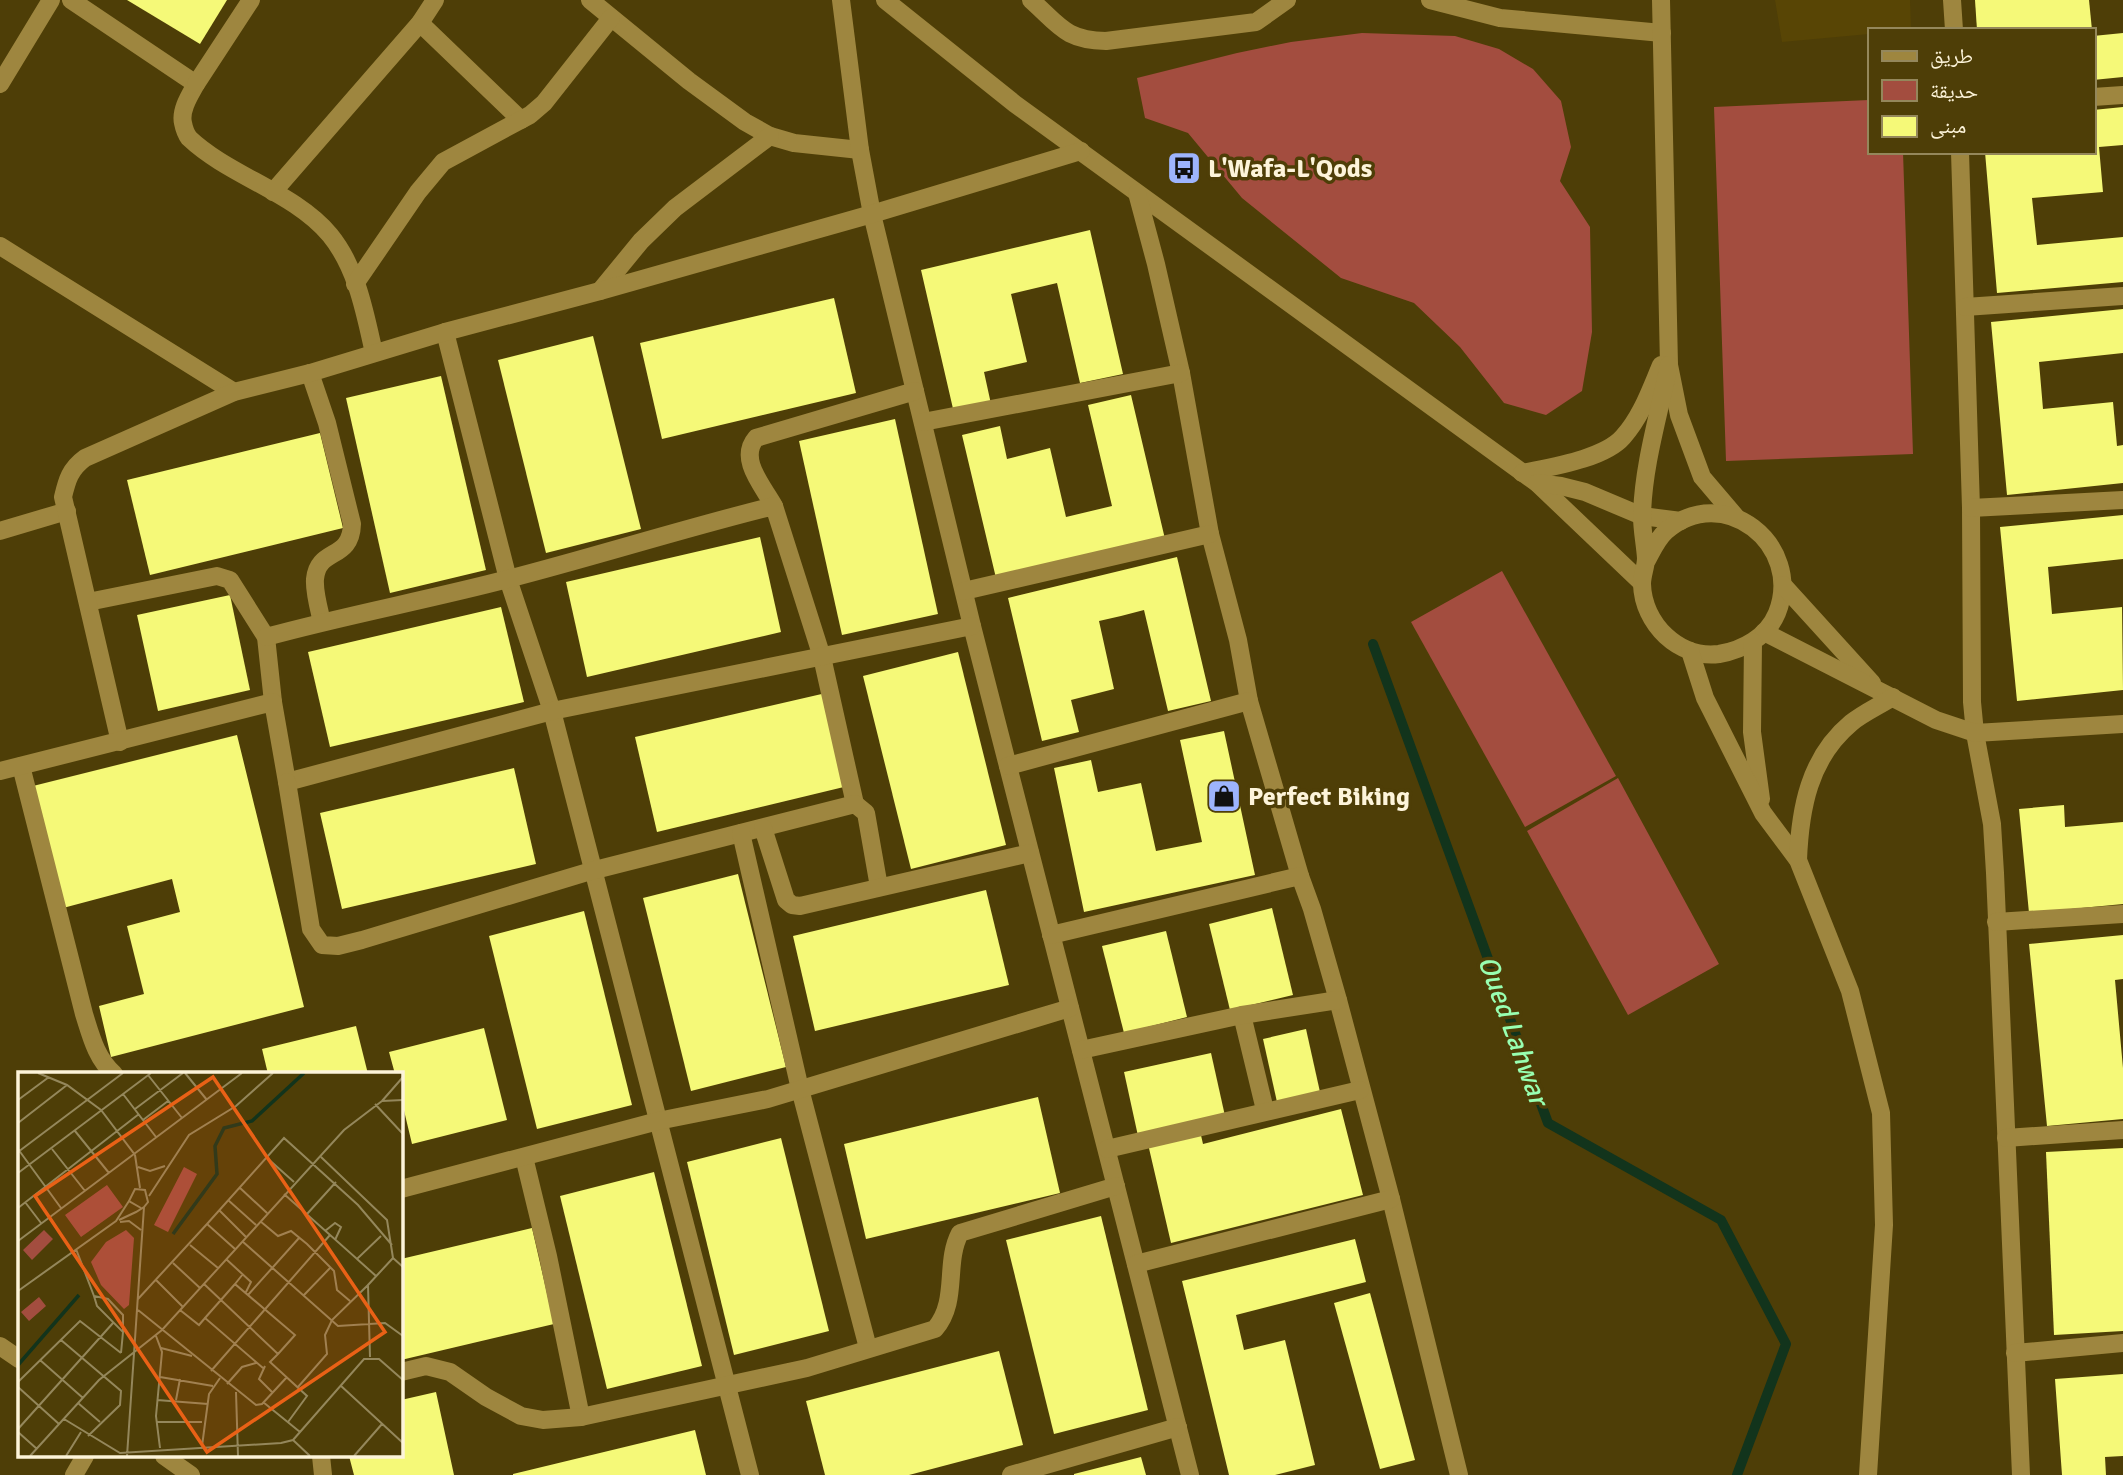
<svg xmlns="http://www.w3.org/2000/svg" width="2123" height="1475" font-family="Signika,'Noto Naskh Arabic',sans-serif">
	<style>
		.built { fill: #584505 }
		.green { fill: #a34d3f }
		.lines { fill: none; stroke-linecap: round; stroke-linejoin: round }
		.stream { stroke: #12341c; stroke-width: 10 }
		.building { fill: #f5f978 }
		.minor { stroke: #9e863f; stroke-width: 18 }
		.labels { text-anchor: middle; stroke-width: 7; stroke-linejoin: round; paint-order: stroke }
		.poi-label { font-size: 26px; font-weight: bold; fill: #fdf4da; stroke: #4e3e07; text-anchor: start }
		.water-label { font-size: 28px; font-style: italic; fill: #98ffb1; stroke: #4e3e07 }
		.inset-river { fill: none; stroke: #12341c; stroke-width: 3.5 }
		.inset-road { fill: none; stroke: #94875b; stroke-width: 2 }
		.view { fill: #e96116; fill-opacity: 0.15; stroke: #e96116; stroke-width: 3.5 }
		.inset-edge { fill: none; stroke: #fdf4da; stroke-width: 3.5 }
	</style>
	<rect width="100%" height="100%" fill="#4e3e07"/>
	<polygon class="built" points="1775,0 1910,0 1911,30 1869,30 1869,34 1782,42"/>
	<g class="green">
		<polygon points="1362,33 1455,36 1499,49 1533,69 1561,101 1571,147 1560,181 1590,227 1592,332 1582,391 1546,415 1504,403 1460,347 1414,303 1341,278 1242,198 1188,133 1145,118 1137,78 1237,53 1291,42"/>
		<polygon points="1869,100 1869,152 1903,152 1913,454 1726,461 1714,107"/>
		<polygon points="1502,571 1616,776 1525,827 1411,622"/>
		<polygon points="1618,778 1719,964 1628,1015 1527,831"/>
	</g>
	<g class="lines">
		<polyline class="stream" points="1373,644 1548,1123 1721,1220 1786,1344 1737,1475"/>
	</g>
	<g class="building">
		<polygon points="127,0 227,0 200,44"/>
		<polygon points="1975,0 2089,0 2092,30 1977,30"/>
		<polygon points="2123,33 2123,77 2093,80 2093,36"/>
		<polygon points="2123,107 2123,145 2099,147 2103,192 2032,198 2037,245 2123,237 2123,282 1997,293 1985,152 2093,152 2093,110"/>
		<polygon points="1090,230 1123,374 1080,383 1057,283 1011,294 1027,362 984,372 991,404 954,413 921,270"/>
		<polygon points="834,298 856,393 662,439 640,343"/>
		<polygon points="2123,309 2123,353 2039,362 2043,409 2113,402 2117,446 2123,445 2123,483 2007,495 1991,322"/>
		<polygon points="593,336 641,529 546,553 498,360"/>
		<polygon points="441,376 486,570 390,593 346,398"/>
		<polygon points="1131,395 1165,539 996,578 962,435 1000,426 1007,459 1050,448 1066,517 1112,506 1088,405"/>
		<polygon points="895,419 938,614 842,635 799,441"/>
		<polygon points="320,433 343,528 150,575 127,480"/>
		<polygon points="2123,515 2123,559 2048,567 2052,614 2122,607 2123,690 2017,701 2000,527"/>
		<polygon points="760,537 781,632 587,677 566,582"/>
		<polygon points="1177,557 1211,701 1168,711 1144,610 1121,616 1099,621 1114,689 1071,700 1079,732 1042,741 1008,598"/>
		<polygon points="230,595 250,690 158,711 137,615"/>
		<polygon points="501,607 524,702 330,747 308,652"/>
		<polygon points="958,652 1006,845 911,869 863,676"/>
		<polygon points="826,693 848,786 657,832 635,737"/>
		<polygon points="1224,731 1255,875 1084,912 1054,768 1091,760 1098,792 1141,783 1156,851 1202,842 1180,740"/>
		<polygon points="237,735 304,1007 111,1057 99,1006 144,994 127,926 180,912 172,879 63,908 33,786"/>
		<polygon points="514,768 536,864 342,909 320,813"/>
		<polygon points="2064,805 2065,827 2123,822 2123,904 2029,913 2019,809"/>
		<polygon points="738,874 786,1067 691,1091 643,898"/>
		<polygon points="986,890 1009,985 815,1031 793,936"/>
		<polygon points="1272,908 1293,995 1230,1010 1209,924"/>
		<polygon points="584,911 632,1105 537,1129 489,936"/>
		<polygon points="1166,931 1187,1017 1124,1033 1102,946"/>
		<polygon points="2123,935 2123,979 2115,980 2123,1068 2123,1119 2047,1126 2029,944"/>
		<polygon points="356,1026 368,1074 268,1074 262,1049"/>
		<polygon points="484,1028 507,1120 412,1144 401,1098 401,1074 395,1074 389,1052"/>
		<polygon points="1306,1029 1320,1092 1277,1102 1263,1039"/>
		<polygon points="1211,1053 1225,1116 1138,1136 1124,1072"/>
		<polygon points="1038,1097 1060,1193 866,1239 844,1144"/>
		<polygon points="1341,1109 1363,1195 1171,1243 1148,1144 1200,1131 1203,1144"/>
		<polygon points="781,1138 829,1331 734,1355 687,1162"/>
		<polygon points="2123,1148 2123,1331 2054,1335 2046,1152"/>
		<polygon points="654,1172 702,1366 607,1389 560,1196"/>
		<polygon points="1101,1216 1148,1410 1054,1434 1006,1240"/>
		<polygon points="532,1228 554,1324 401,1360 401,1259"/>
		<polygon points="1355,1239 1366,1282 1236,1315 1244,1350 1285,1340 1315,1465 1275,1475 1229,1475 1182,1281"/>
		<polygon points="1370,1293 1415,1460 1380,1469 1334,1303"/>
		<polygon points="999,1351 1023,1445 909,1475 825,1475 806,1401"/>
		<polygon points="2123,1374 2123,1456 2105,1457 2106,1475 2062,1475 2055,1379"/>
		<polygon points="436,1392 454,1475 354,1475 349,1456 401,1456 401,1400"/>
		<polygon points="695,1430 706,1475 513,1475 513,1474"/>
		<polygon points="1141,1457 1146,1475 1074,1475 1074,1474"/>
	</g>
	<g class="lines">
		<g class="minor">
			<path d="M71,0L196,84C190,95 180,110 183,123C184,128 186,134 189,138C229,176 294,192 330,235C357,268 365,313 374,353"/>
			<polyline points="590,0 689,81 745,122 770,136 794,143 860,150"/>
			<polyline points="841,0 860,150 872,214 972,626 1190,1475"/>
			<polyline points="885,0 1015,104 1537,483 1642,583"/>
			<path d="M1031,0C1060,26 1065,40 1106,41L1256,22L1287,0"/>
			<polyline points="1430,0 1500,18 1662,33"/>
			<polyline points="1661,0 1669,365 1679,415 1702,477 1736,517"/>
			<polyline points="1952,0 1954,30"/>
			<polyline points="420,23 521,120"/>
			<polyline points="0,84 51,0"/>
			<polyline points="196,84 251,0"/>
			<polyline points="2093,97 2123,95"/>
			<polyline points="1960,152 1971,508 1972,702 1975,733 1992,824 1995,873 2021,1475"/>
			<polyline points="273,192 420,23 435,0"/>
			<polyline points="1137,193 1156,264 1181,373 1210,534 1238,640 1249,701 1300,876"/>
			<polyline points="0,246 234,392"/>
			<polyline points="355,284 418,192 443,162 530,115 544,103 611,18"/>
			<polyline points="600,291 641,241 675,208 770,136"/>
			<polyline points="1965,307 2123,296"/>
			<polyline points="445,332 508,579 552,711 750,1475"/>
			<path d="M310,373L327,423L352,524C351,561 318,547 315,579C314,592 319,609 322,622"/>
			<polyline points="923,422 1181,373"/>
			<path d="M1522,473C1550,467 1604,459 1623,437C1641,417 1650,391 1661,365"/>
			<polyline points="1537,483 1561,486 1585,492 1642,516 1681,521"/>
			<path d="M774,506C763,486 738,459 756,438L915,391"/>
			<polyline points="1971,508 2123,500"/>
			<polyline points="0,531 67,511"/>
			<path d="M1646,562C1652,551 1657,539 1666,531C1723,481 1804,545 1777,613C1767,637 1743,650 1719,654C1679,659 1643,624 1642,584C1642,575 1646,567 1646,558C1645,544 1642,530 1642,516C1643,466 1659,414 1669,365"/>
			<polyline points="1783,585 1872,683"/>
			<polyline points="964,591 1210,534"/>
			<polyline points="88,602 217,576 230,580 266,637 273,702"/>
			<polyline points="1764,632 1936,720 1975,733 2123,724"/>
			<path d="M266,637C346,615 428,600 508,579C597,556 685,528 774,506L822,657L855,804"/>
			<polyline points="1753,642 1752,732 1761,799"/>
			<polyline points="1690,651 1705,698 1763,813 1798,860 1850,991 1881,1113 1884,1225 1868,1475"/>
			<path d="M120,742L63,497C67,480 70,469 85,458L234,392L310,373L445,332L600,291L872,214L1081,151"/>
			<path d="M21,766L84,1014C91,1036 96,1058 114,1074"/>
			<polyline points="1008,766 1249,701"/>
			<polyline points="0,771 273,702 287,782 552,711 972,626"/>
			<polyline points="287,782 311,929 322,945 338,946 362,940 591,871 855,804 866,813 879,887"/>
			<polyline points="763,828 786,900 792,905 800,906 1030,853"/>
			<polyline points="741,833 800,1089 868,1348"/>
			<path d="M1798,860C1800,809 1809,758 1851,723C1863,713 1879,706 1893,697"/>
			<polyline points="1996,922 2123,914"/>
			<polyline points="1051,935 1300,876 1312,909 1338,1000 1391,1199 1459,1475"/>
			<polyline points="1242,1015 1265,1110"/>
			<polyline points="1081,1050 1242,1015 1338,1000"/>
			<polyline points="2006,1138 2123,1130"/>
			<polyline points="1107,1149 1360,1090"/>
			<polyline points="524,1157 548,1256 581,1417"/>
			<polyline points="401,1189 658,1121 768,1099 1070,1008"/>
			<polyline points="1136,1264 1391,1199"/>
			<polyline points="0,1346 19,1359"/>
			<polyline points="2015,1353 2123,1343"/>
			<path d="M401,1372L426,1366L450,1372L486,1397L521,1416L543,1420L581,1417L807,1368L935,1329C959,1301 944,1263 960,1233L1116,1186"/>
			<polyline points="164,1456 191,1475"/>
			<polyline points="321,1456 323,1475"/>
			<polyline points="74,1475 85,1456"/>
			<polyline points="1011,1475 1178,1427"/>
		</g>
	</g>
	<defs>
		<g id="bus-square" transform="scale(1.75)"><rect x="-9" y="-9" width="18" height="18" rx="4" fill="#9db4fd" stroke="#4e3e07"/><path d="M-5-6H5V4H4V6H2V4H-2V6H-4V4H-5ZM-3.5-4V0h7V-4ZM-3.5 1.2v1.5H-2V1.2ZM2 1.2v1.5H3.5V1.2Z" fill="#111"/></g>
		<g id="shop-square" transform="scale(1.75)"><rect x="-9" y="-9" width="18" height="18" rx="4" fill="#9db4fd" stroke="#4e3e07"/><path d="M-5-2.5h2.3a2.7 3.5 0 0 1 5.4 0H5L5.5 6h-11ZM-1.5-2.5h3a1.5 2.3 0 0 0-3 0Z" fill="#111"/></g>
	</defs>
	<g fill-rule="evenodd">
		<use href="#bus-square" x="1184" y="168"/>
		<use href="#shop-square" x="1224" y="796"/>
	</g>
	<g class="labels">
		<g class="poi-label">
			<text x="1208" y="177">L'Wafa-L'Qods</text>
			<text x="1248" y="805">Perfect Biking</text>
		</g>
		<g class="water-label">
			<text transform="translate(1514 1030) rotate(70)" y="10">Oued Lahwar</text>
		</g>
	</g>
	<g transform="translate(18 1072)">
		<rect width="385" height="385" fill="#4e3e07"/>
		<path d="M166,95L179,102L150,160L136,153ZM89,113L105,135L63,165L47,143ZM26,158L35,167L14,188L5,178ZM108,158L116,166L111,233L106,237L83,213L73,190L88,170ZM21,225L28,234L11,249L3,240Z" fill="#a34d3f"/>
		<path class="inset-river" d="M155,162L199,102L197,74L206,56L234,49L286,1M0,293L61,223"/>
		<path class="inset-road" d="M20,1L49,13L83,38L117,83L122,116M167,1L189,28M130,3L164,46M105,22L138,65M0,28L31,5M364,29L385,5M364,29L385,28M357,32L385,62M117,37L165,1M125,48L150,29M0,51L49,13M57,59L91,101M0,77L43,136M34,77L67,119M0,80L105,1M248,85L276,110M303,85L369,148L375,186L385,195M120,95L132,99L147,94M0,101L133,1M221,115L249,141M266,122L339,187L363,164M131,124L171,63L218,34L255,1M210,128L238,153M7,130L23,151M0,136L121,42M201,138L228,165M289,142L318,110M101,148L118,140L126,135L130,130L127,118L117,117L111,129L123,136M242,149L260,164L273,159L289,172L316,199L319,218L332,229M102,150L111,149L123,158M307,159L317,151L323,155L317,168M0,169L224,1M224,169L320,254L367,251L385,264M172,173L200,196M58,177L76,224L90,227L105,243V260M217,177L189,152L266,66L340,133L374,173M208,187L233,210L228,220M339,187L358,204M155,191L182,216M225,202L217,212L277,263L260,282M138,208L165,235M186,212L260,282L252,290L289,324L270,350M217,212L187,246L245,296M0,219L98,149L111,129M230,223L281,166M286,223L313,195M76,224L79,234L105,260L103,281M120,227L189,152M120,238L238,333L244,332L269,305M162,238L181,253L187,246M138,264L144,280L138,344L142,376M43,268L103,319L102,333L70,364M143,276L174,284M352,285L350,213L375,186M22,288L65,326M247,294L241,307L255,321M193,299L312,163M142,305L195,314M0,310L62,249L103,281M209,312L224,295L238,291M322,313L385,371M0,315L41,352M280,315L309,282L307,263L314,248L350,213M218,320L220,384M139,328L190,332M158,328L162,307M245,330L282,360M60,331L82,350M46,347L102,381L263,371L275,368L346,287H361L385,308M139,350H184M0,357L95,251M0,360L19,377M275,368L292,384M184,374L191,322L202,306M12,384L81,308L144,258L326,58L364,29M48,384L63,360M109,384L126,135M336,384L364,352"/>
		<path class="view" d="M195,5L367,260L189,380L17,124Z"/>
		<rect width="385" height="385" class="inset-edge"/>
	</g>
	<rect x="1868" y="28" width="228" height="126" fill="#4e3e07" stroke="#94875b" stroke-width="2"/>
	<rect x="1882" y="51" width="35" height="10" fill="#9e863f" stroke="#94875b" stroke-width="2"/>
	<text x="1930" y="63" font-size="21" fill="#fdf4da">طريق</text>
	<rect x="1882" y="80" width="35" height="21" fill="#a34d3f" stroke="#94875b" stroke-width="2"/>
	<text x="1930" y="98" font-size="21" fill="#fdf4da">حديقة</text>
	<rect x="1882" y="116" width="35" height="21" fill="#f5f978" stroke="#94875b" stroke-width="2"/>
	<text x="1930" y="133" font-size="21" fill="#fdf4da">مبنى</text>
</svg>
